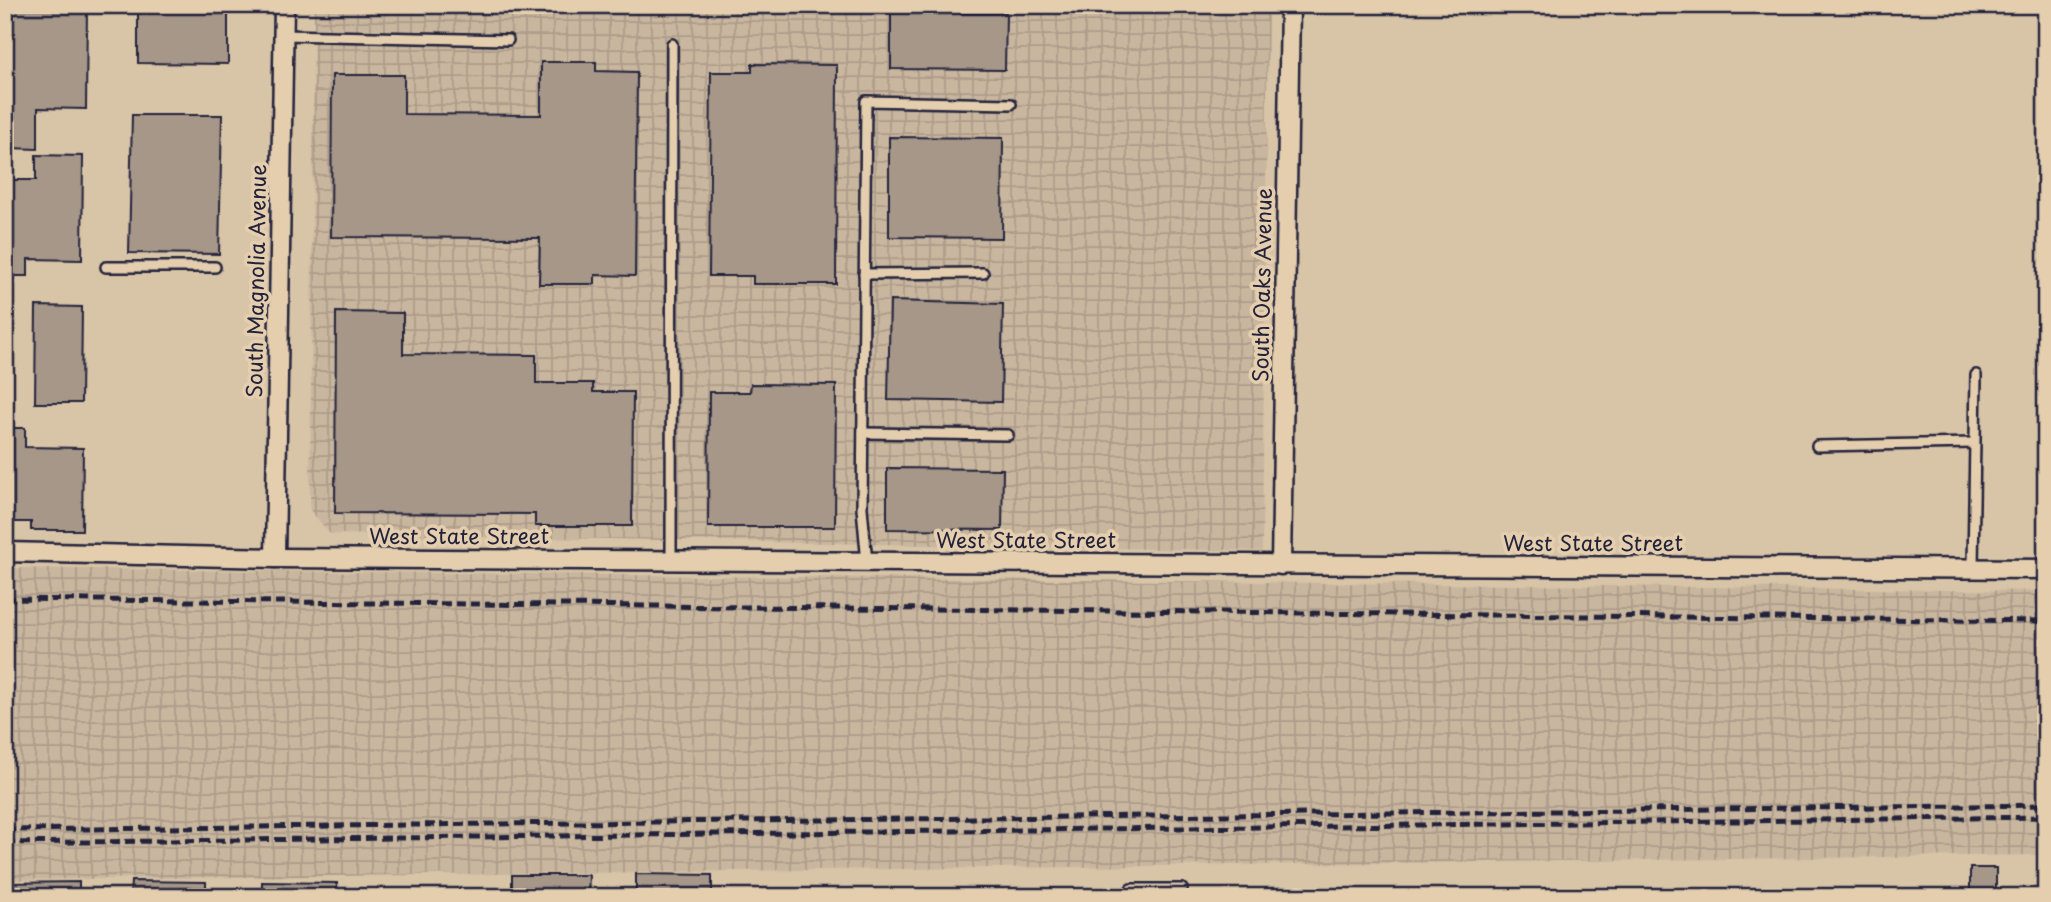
<svg xmlns="http://www.w3.org/2000/svg" width="2051" height="902" font-family="'Playpen Sans',sans-serif">
	<style>
		.industrial { fill: url(#industrial-grid) }
		.building { fill: #a69789; stroke: #22223b; stroke-width: 2 }
		.lines { fill: none; stroke-linecap: round; stroke-linejoin: round }
		.lane-casing { stroke: #22223b; stroke-width: 14 }
		.street-casing { stroke: #22223b; stroke-width: 23 }
		.lane { stroke: #e4ceae; stroke-width: 9 }
		.street { stroke: #e4ceae; stroke-width: 18 }
		.rail { stroke: #22223b; stroke-width: 5; stroke-dasharray: 10 5; stroke-linecap: butt }
		.labels { text-anchor: middle; stroke-width: 7; stroke-linejoin: round; paint-order: stroke }
		.street-label { font-size: 21px; fill: #22223b; stroke: #e4ceae }
	</style>
	<defs>
		<pattern id="industrial-grid" width="8" height="8" patternUnits="userSpaceOnUse" patternTransform="scale(1.75)"><rect width="8" height="8" fill="#c9b69e"/><path d="M0 4h8M4 0v8" fill="none" stroke="#ac9c89"/></pattern>
	</defs>
	<rect width="100%" height="100%" fill="#d8c4a7"/>
	<filter id="ink" filterUnits="userSpaceOnUse"><feTurbulence type="fractalNoise" baseFrequency=".0143" numOctaves="2"/><feDisplacementMap in="SourceGraphic" scale="14" xChannelSelector="R" yChannelSelector="G"/><feConvolveMatrix kernelMatrix="1 2 1 2 8 2 1 2 1" color-interpolation-filters="sRGB"/></filter>
	<g filter="url(#ink)">
		<g class="industrial">
			<polygon points="314,5 1268,5 1262,551 330,534 310,510"/>
			<polygon points="5,568 2046,591 2046,855 5,880"/>
		</g>
		<g class="building">
			<polygon points="5,5 87,5 86,109 38,108 38,149 8,148 9,33 5,33"/>
			<polygon points="138,5 228,5 228,64 138,63"/>
			<polygon points="891,13 1006,13 1005,70 891,69"/>
			<polygon points="541,62 596,62 596,71 637,72 635,276 595,275 595,284 539,284 540,238 331,237 332,75 404,75 404,114 541,115"/>
			<polygon points="752,64 837,65 836,284 753,284 753,276 709,276 711,72 752,72"/>
			<polygon points="132,115 222,115 219,254 129,253"/>
			<polygon points="889,137 1003,138 1002,238 889,237"/>
			<polygon points="36,155 83,156 82,260 28,259 28,276 5,276 5,180 36,180"/>
			<polygon points="890,301 1003,304 1001,402 888,400"/>
			<polygon points="36,306 82,307 81,403 35,403"/>
			<polygon points="336,312 403,313 403,354 536,355 536,383 593,383 593,392 633,392 632,526 535,526 535,514 335,513"/>
			<polygon points="751,384 836,385 835,527 708,527 709,392 750,392"/>
			<polygon points="5,428 25,428 25,447 83,448 82,530 31,530 31,522 5,522"/>
			<polygon points="887,468 1003,469 1002,530 887,529"/>
			<rect x="1970" y="868" width="26" height="29"/>
			<polygon points="636,874 712,875 712,897 636,897"/>
			<polygon points="512,875 589,875 588,897 512,897"/>
			<polygon points="131,881 206,882 206,897 130,897"/>
			<polygon points="79,882 79,897 5,897 5,883"/>
			<polygon points="262,882 337,883 337,897 262,897"/>
		</g>
		<g class="lines">
			<g class="lane-casing">
				<g id="lane">
					<polyline points="283,35 508,40"/>
					<polyline points="106,267 215,267"/>
					<polyline points="864,274 983,273"/>
					<polyline points="863,433 1008,435"/>
					<polyline points="1817,446 1974,443"/>
					<polyline points="671,561 672,44"/>
					<polyline points="867,563 862,508 866,101 1011,104"/>
					<polyline points="1973,568 1976,375"/>
					<polyline points="1131,897 1131,889 1182,889"/>
				</g>
			</g>
			<g class="street-casing">
				<g id="street">
					<polyline points="5,552 275,558 2046,569"/>
					<polyline points="275,558 284,5"/>
					<polyline points="1281,565 1290,5"/>
				</g>
			</g>
			<use href="#lane" class="lane"/>
			<use href="#street" class="street"/>
			<g class="rail">
				<polyline points="5,599 2046,621"/>
				<polyline points="5,830 2046,805"/>
				<polyline points="5,843 2046,817"/>
			</g>
		</g>
	</g>
	<g class="labels">
		<g class="street-label">
			<text transform="translate(257 281) rotate(-89)" y="7">South Magnolia Avenue</text>
			<text transform="translate(1263 285) rotate(-89)" y="7">South Oaks Avenue</text>
			<text x="459" y="544">West State Street</text>
			<text x="1026" y="548">West State Street</text>
			<text x="1593" y="551">West State Street</text>
		</g>
	</g>
	<rect width="2051" height="902" fill="none" stroke="#e4ceae" stroke-width="28"/>
	<rect x="14" y="14" width="2023" height="874" fill="none" stroke="#22223b" stroke-width="2.5" filter="url(#ink)"/>
</svg>
